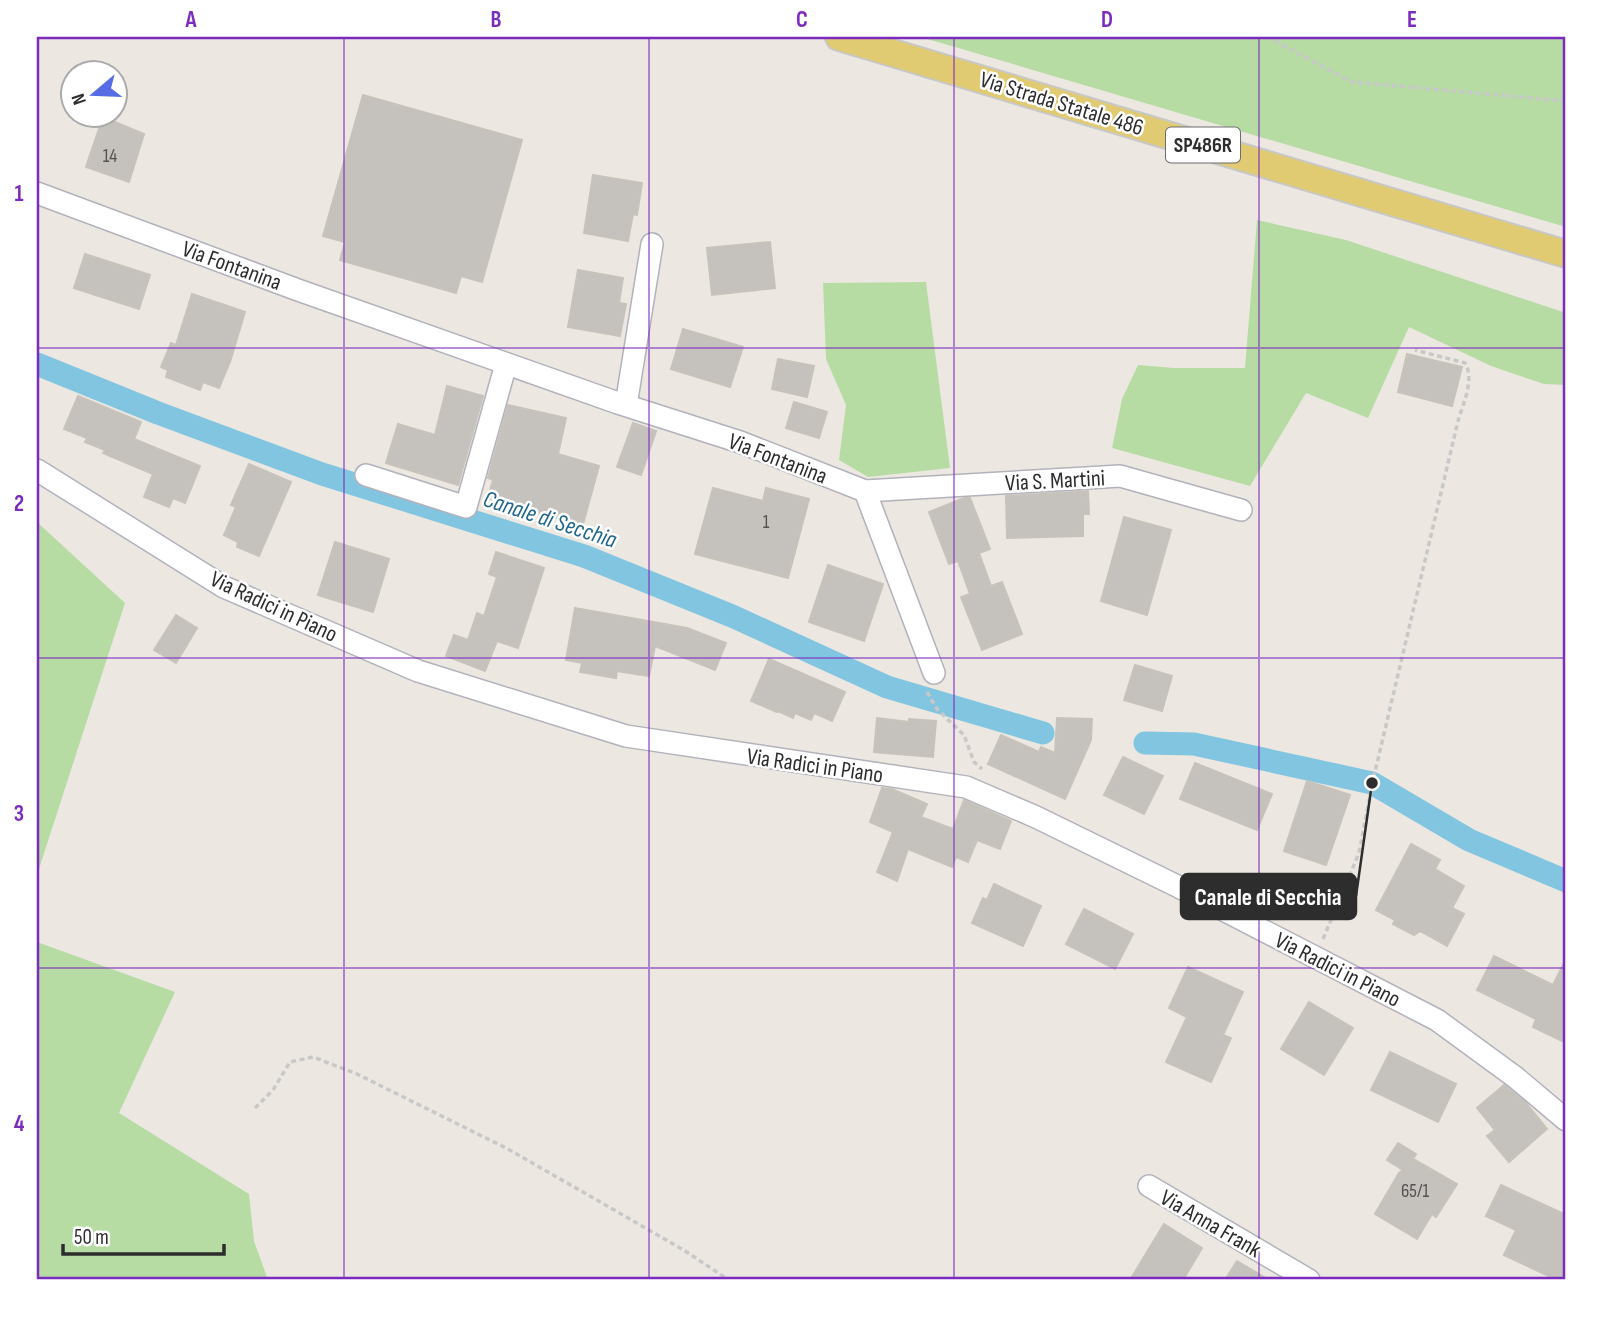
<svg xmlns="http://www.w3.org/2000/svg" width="1603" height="1317" font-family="'Sofia Sans Condensed',sans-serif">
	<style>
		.green { fill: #b6dca4 }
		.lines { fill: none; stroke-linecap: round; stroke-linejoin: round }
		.canal { stroke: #82c5e0; stroke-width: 23 }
		.building { fill: #c5c1bd; stroke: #c8c3ba; stroke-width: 2 }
		.minor-casing { stroke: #b1b2bb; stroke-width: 24 }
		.major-casing { stroke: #c8c8c8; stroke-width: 30 }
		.path { stroke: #c8c8c8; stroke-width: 3.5; stroke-dasharray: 5 3.5; stroke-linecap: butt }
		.minor { stroke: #fff; stroke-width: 21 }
		.major { stroke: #e0ca72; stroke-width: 26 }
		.grid { fill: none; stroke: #7b2cbf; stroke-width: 2; stroke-opacity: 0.55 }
		.labels { text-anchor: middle; stroke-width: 5; stroke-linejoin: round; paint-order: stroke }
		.number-label { font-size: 19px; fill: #535251 }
		.shield { fill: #fff; stroke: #6c6c6c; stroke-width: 2 }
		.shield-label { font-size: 21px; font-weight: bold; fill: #2d2d2d }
		.street-label { font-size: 23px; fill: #2d2d2d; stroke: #fff }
		.water-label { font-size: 24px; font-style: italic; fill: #1f658e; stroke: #fff }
		.leader { fill: none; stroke: #2d2d2d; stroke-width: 2.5 }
		.callout-dot { fill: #2d2d2d; stroke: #fff; stroke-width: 2.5 }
		.callout { fill: #2d2d2d; stroke: #2d2d2d; stroke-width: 2.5 }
		.callout-label { font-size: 24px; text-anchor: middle; font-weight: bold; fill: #fff }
		.neatline { fill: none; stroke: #7b2cbf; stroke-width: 2.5 }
		.grid-label { font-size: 23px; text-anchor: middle; font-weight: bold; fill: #7b2cbf }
	</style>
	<rect width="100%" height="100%" fill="#ece8e1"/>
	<g class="green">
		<polygon points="920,37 1566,37 1566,227 955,47"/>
		<polygon points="1257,220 1346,240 1566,313 1566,385 1544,384 1491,366 1409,327 1368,418 1306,393 1250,486 1112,448 1122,399 1138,365 1174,368 1245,368"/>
		<polygon points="926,282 950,468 868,477 839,460 846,405 826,359 823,283"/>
		<polygon points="37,522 125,603 37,875"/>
		<polygon points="37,942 175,992 119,1113 249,1194 254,1241 268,1280 37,1280"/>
	</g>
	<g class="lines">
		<g class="canal">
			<polyline points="37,364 158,413 322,474 584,556 732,616 887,687 1043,733"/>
			<polyline points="1145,743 1194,744 1372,783 1469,840 1566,881"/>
		</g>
	</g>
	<g class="building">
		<polygon points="363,95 522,140 482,282 461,276 456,293 340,260 345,242 323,236"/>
		<polygon points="103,117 144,134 129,182 86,167"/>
		<polygon points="593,175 642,183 637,215 633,214 628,241 584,233"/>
		<polygon points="770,242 775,288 712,295 707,248"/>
		<polygon points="85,254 150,275 139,309 74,288"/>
		<polygon points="578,270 623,278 619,303 626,304 620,336 568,327"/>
		<polygon points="192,294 245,312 230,362 219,388 203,382 200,390 166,377 168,370 161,367 171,343 176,345"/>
		<polygon points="683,329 743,347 730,387 671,369"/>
		<polygon points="1407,354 1462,367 1452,406 1398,392"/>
		<polygon points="778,359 814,366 807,397 772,389"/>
		<polygon points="447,386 483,396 458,485 386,463 398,424 435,435"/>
		<polygon points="78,396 141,422 134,439 200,466 185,503 173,498 169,507 144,497 153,474 103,453 105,450 85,442 87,438 64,429"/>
		<polygon points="794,402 827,412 819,438 786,428"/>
		<polygon points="508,405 566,418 558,454 599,466 583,524 487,501 493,480 488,478"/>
		<polygon points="633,423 656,431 641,475 617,467"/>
		<polygon points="249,464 291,482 259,556 237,547 238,542 224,535 236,507 231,505"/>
		<polygon points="713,488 763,501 766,488 809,499 788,578 695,554"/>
		<polygon points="1088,491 1089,514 1083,514 1083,536 1007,538 1006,496"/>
		<polygon points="964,498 970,498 990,549 979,553 991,586 1002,582 1022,634 982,650 961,597 970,594 958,561 949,564 929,512"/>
		<polygon points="1124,517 1171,530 1147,615 1101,601"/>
		<polygon points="335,542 389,559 373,612 318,595"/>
		<polygon points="496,552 544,568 518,648 497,641 485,671 446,656 454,635 468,640 477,613 484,616 497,577 489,574"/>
		<polygon points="828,565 883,584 864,641 809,622"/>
		<polygon points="575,608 687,628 726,643 715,670 655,646 649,676 617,671 616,678 580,672 582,663 566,660"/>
		<polygon points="176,615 197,628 176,663 154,650"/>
		<polygon points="769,659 845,692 832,721 814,713 811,720 795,713 793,718 778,711 777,712 751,701"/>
		<polygon points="1135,665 1172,676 1162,711 1124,700"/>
		<polygon points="877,718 909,722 909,719 936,721 933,757 874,752"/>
		<polygon points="1057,718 1092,719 1091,740 1065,799 988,764 1001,735 1039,752 1041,747 1055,753"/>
		<polygon points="1123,757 1163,776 1144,814 1104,795"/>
		<polygon points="1195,763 1272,794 1257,830 1180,799"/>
		<polygon points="1307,781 1350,795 1326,865 1284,851"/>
		<polygon points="882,788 892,789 927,804 921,817 953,829 964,800 1011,821 1000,849 977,840 968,862 956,857 952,867 908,849 897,881 877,872 893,832 870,822"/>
		<polygon points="1411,844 1440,860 1435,869 1464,886 1452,908 1464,914 1447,946 1420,931 1414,935 1393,924 1395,920 1376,910"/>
		<polygon points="994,884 1041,906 1023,946 972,923 983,898 987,900"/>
		<polygon points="1084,909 1133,934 1115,969 1066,944"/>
		<polygon points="1494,956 1553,985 1566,959 1566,1043 1533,1027 1536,1019 1477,990"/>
		<polygon points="1188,967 1243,992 1223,1035 1231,1038 1211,1082 1166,1062 1187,1017 1169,1008"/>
		<polygon points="1309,1002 1353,1028 1324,1075 1281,1049"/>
		<polygon points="1390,1052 1456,1084 1438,1122 1371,1090"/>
		<polygon points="1504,1085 1526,1103 1547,1129 1509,1162 1487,1136 1495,1130 1477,1108"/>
		<polygon points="1398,1143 1416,1154 1410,1164 1415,1160 1457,1184 1436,1217 1432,1214 1417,1239 1375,1214 1399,1173 1403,1170 1387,1160"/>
		<polygon points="1501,1185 1566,1215 1566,1280 1557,1280 1504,1255 1516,1230 1486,1216"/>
		<polygon points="1164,1224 1202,1248 1183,1280 1130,1280"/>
		<polygon points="1237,1261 1269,1280 1225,1280"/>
	</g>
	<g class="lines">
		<g class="minor-casing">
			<g id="minor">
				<polyline points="37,193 298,290 618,403 740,442 865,491 1120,476 1241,510"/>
				<polyline points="626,405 652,244"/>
				<polyline points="37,470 224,587 418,671 626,736 966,787 1036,817 1177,886 1437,1020 1515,1077 1566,1120"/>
				<polyline points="366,475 466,507 506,364"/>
				<polyline points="865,491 934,673"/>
				<polyline points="1149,1186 1309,1280"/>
			</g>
		</g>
		<g class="major-casing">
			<polyline id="major" points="839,37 1566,254"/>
		</g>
		<g class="path">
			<polyline points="1267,37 1352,82 1566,101"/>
			<polyline points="927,692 937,709 964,735 974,762 982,769"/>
			<path d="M1323,939L1359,853L1374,776L1458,421C1463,404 1475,379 1465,363L1415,350"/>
			<polyline points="255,1108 273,1090 290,1062 313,1057 357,1074 508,1149 682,1249 729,1280"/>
		</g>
		<use href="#minor" class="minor"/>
		<use href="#major" class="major"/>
	</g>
	<path class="grid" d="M344,37V1280M649,37V1280M954,37V1280M1259,37V1280M37,348H1566M37,658H1566M37,968H1566"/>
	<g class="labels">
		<g class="number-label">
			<text x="110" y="162">14</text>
			<text x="766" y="528">1</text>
			<text x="1415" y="1197">65/1</text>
		</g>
		<rect class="shield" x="1166" y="127.5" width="74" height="35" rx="5"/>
		<g class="shield-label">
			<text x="1203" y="152">SP486R</text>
		</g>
		<g class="street-label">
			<text transform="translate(1062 103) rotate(17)" y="8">Via Strada Statale 486</text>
			<text transform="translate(232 265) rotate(20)" y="8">Via Fontanina</text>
			<text transform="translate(778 458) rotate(21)" y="8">Via Fontanina</text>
			<text transform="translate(1055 480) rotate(-3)" y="8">Via S. Martini</text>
			<text transform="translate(274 606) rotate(25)" y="8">Via Radici in Piano</text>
			<text transform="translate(815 765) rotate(8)" y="8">Via Radici in Piano</text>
			<text transform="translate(1338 969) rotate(27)" y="8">Via Radici in Piano</text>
			<text transform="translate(1211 1223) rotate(30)" y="8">Via Anna Frank</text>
		</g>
		<g class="water-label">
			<text transform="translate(550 519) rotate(18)" y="8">Canale di Secchia</text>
		</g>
	</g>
	<path class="leader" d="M1372 783L1356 896"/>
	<circle class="callout-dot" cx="1372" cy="783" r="7"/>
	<rect class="callout" x="1181" y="874" width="175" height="45" rx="7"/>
	<g class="callout-label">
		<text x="1268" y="905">Canale di Secchia</text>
	</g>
	<rect width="1603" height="1317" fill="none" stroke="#ffffff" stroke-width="77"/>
	<g transform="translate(94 94) rotate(251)"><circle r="33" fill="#ffffff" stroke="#ababab" stroke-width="2"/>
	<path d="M0-5L12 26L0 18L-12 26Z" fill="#566ce4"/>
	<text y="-10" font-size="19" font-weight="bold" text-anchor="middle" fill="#2d2d2d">N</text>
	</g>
	<path d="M63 1244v10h161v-10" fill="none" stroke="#2d2d2d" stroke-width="3.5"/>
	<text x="74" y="1244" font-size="21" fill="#2d2d2d" stroke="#ffffff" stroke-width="5" paint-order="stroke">50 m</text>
	<rect x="38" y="38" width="1526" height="1240" class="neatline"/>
	<g class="grid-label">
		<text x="191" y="27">A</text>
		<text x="496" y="27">B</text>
		<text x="802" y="27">C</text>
		<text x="1107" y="27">D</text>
		<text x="1412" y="27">E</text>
		<text x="19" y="201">1</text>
		<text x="19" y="511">2</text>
		<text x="19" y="821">3</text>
		<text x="19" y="1131">4</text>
	</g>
</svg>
